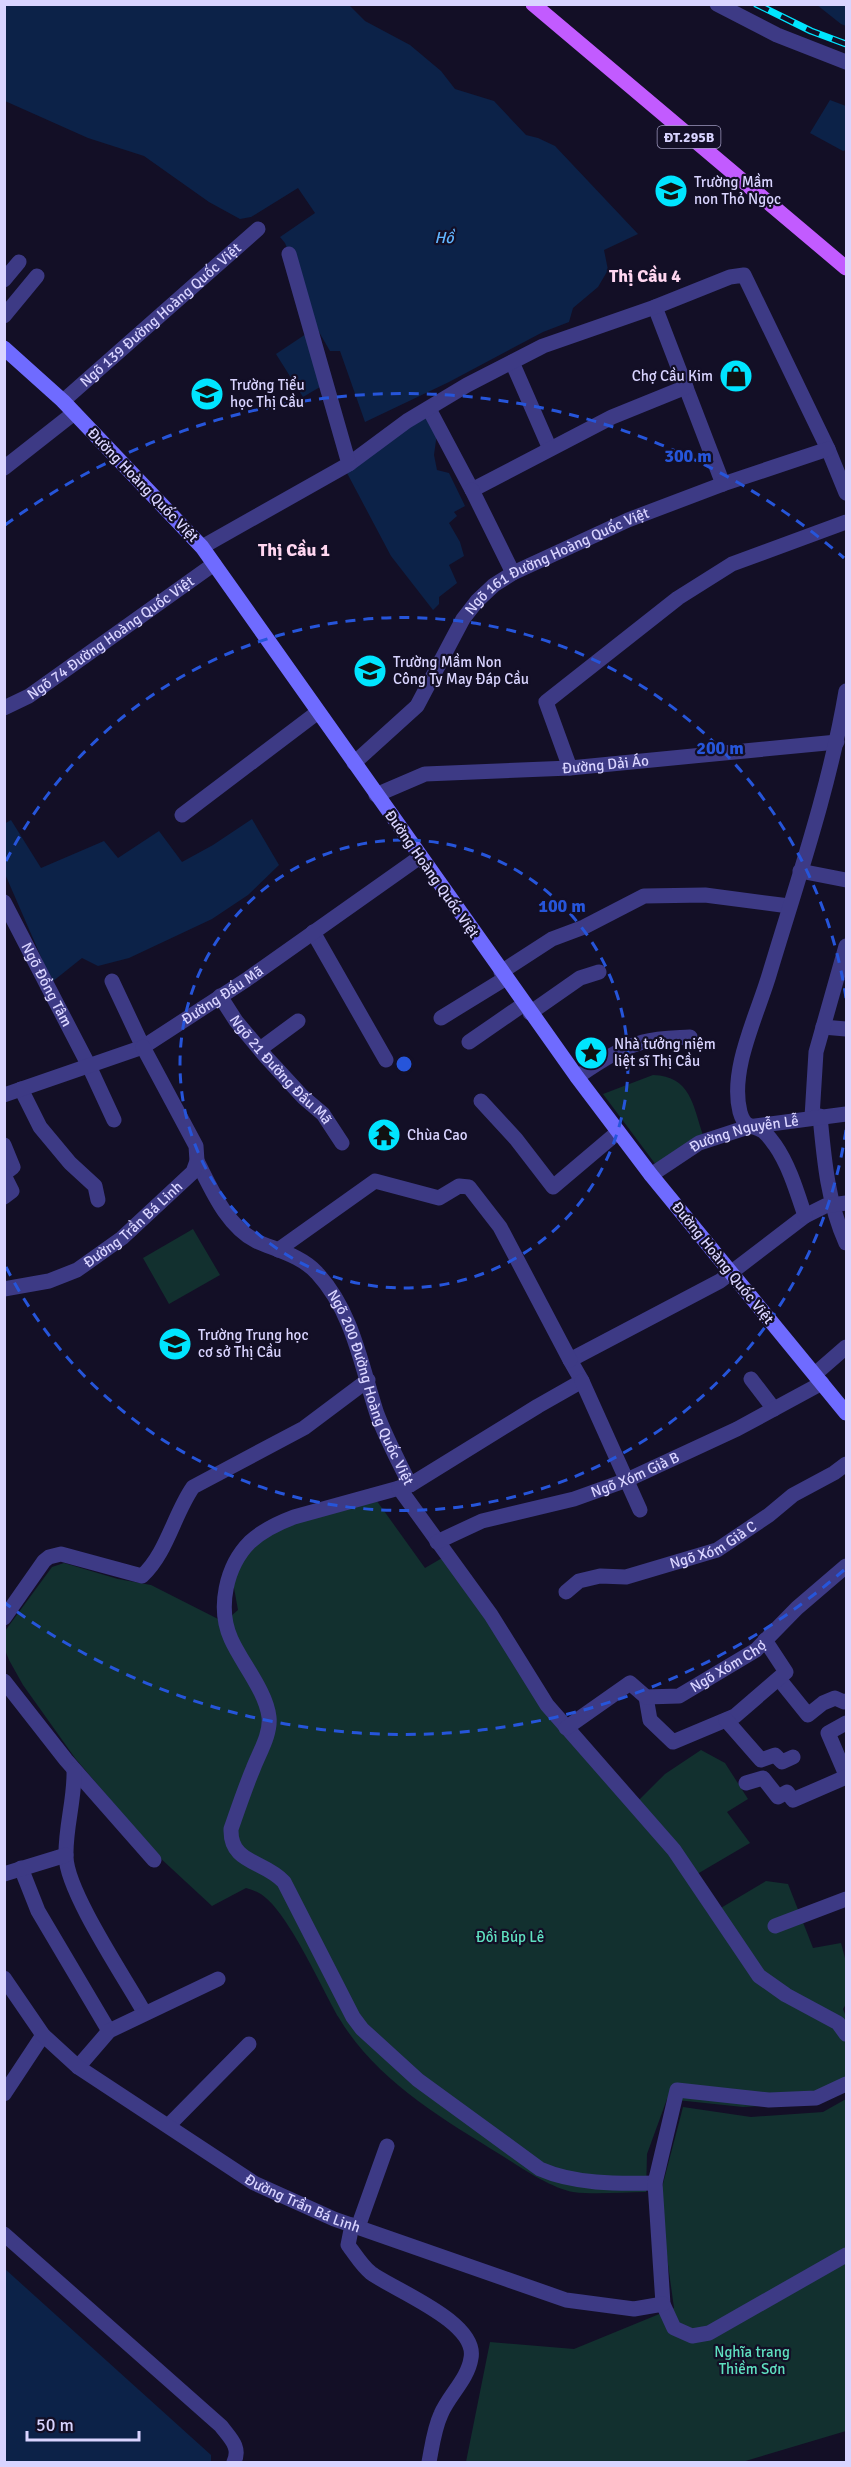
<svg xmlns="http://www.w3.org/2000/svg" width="851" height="2467" font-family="Signika,sans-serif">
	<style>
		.green { fill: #12302f }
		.water { fill: #0c2248 }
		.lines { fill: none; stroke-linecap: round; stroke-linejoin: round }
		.minor { stroke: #3d3a85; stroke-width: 15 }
		.tertiary { stroke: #3d3a85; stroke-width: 15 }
		.secondary { stroke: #6f6bff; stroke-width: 15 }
		.primary { stroke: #c25bff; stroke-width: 15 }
		.rail-casing { stroke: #00e5ff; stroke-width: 7 }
		.rail { stroke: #130f26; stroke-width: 4.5; stroke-dasharray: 14; stroke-linecap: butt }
		.ring { fill: none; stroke: #2655da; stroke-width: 3; stroke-dasharray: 10 8 }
		.labels { text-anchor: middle; stroke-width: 4.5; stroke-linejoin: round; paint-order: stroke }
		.shield { fill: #130f26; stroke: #9e99be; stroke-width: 1.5 }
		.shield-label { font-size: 14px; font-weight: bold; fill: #d9d4ff }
		.poi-label { font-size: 15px; fill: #d9d4ff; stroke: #130f26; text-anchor: start }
		.street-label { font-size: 15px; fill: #d9d4ff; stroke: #130f26 }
		.park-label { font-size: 15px; fill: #5fe0c0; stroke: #130f26 }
		.water-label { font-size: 16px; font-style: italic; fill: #62b6ff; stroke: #130f26 }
		.quarter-label { font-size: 18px; font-weight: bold; fill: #ffd6f0; stroke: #130f26 }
		.centre { fill: #2655da; stroke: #130f26; stroke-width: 3 }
		.ring-label { font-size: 18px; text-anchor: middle; font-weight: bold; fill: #2655da; stroke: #130f26; stroke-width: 4.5; stroke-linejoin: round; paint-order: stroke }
	</style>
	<rect width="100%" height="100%" fill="#130f26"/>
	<g class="green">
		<path d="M653,1075C691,1076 693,1106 703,1135L656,1165L603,1094Z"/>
		<polygon points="193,1229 220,1275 169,1304 143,1258"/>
		<path d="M369,1490L425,1568L449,1554L544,1703L637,1802L665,1774L701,1750L725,1763L748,1799L727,1812L750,1843L687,1880L709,1915L766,1881L788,1884L813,1948L841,1943L846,1962V2004L843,2009L846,2017V2091L816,2103L743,2107L667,2099L647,2154L646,2192C623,2192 596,2195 573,2192C551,2188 520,2167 501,2155C440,2117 377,2081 339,2018C322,1989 286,1907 259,1893C255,1891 250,1889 246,1888L212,1906L158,1856L75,1758L23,1685L9,1660L5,1650V1631L52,1567L64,1563L118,1579L151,1585L224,1622L238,1610L232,1577L269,1520Z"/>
		<polygon points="846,2099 846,2431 742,2462 466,2462 490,2342 574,2349 674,2308 659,2199 683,2107 751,2117 823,2112"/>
	</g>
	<g class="water">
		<polygon points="4,5 349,5 365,21 410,45 441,71 455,89 494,101 526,135 538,138 555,146 638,234 604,250 608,270 598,287 573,308 569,322 543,332 449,382 365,422 340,351 330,351 319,332 285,243 280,237 315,213 298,188 251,217 240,219 209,202 144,156 88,138 5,101"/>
		<polygon points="817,5 846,5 846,26 841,24"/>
		<polygon points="830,100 846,106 846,150 843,151 810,133"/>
		<polygon points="309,332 325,384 303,397 276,354"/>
		<polygon points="425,415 437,433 434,455 437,470 449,473 465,506 454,512 457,516 449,523 460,542 464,556 449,565 457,583 439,597 439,604 433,610 391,556 347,473"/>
		<polygon points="252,819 279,865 248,895 212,919 129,958 98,966 82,958 52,982 5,874 4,824 11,820 41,868 104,841 118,858 159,831 182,862 213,845"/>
		<polygon points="5,2269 211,2455 211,2462 5,2462"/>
	</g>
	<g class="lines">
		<g class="minor">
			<polyline points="717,4 777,35 846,62"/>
			<polyline points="4,280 19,262"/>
			<polyline points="655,307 723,484"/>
			<polyline points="4,316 37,276"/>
			<polyline points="512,362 550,449"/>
			<path id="s1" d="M63,401L258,229"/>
			<polyline points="429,409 472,490 612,417 686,387"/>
			<polyline points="349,464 407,421 467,385 543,346 655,307 730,277 744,275 828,449 846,493"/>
			<polyline points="4,468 74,413"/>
			<polyline points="472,490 513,573"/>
			<polyline points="202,547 349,464 289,254"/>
			<path id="s2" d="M4,708L29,696L214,564"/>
			<path id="s3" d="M354,763L417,706L463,619L477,601L494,585L513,573L628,520L723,484L828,449"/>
			<polyline points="570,768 546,702 678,598 732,564 846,522"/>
			<path id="s4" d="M376,795L425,774L570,768L837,742"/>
			<polyline points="182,815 318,712"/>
			<polyline points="800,871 846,880"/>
			<path id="s5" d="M4,902L89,1066L114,1120"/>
			<polyline points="313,932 386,1060"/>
			<polyline points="501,972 552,939 584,927 644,896 705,895 789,906"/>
			<polyline points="112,981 143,1047"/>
			<path id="s6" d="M220,996L236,1021L267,1058L303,1097L323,1114L342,1143"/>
			<polyline points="530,1013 580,978 599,972"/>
			<polyline points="441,1018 506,978"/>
			<polyline points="823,1027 846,1029"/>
			<polyline points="469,1042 524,1004"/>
			<polyline points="260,1049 298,1021"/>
			<path d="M577,1077C598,1063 618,1049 643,1042C658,1038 675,1038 690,1037"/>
			<polyline points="21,1089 40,1127 70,1163 95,1186 98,1200"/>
			<polyline points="481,1101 516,1139 553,1187 618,1132"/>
			<path d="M820,1116C824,1159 828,1204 846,1243"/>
			<polyline points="812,1117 816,1052 846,946"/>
			<polyline points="4,1145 13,1167 4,1174"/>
			<path id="s7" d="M197,1161C212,1190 226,1225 256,1241C276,1250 302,1256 317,1273C353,1312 361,1365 377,1414C386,1438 399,1462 410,1485L538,1406L582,1381L570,1360L720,1281L805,1216L825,1206L846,1203"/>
			<polyline points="4,1175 12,1191 4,1197"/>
			<path id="s8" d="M651,1175L699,1143L748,1127L846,1114"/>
			<path d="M805,1216C797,1192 789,1165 775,1145C772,1141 767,1134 763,1131C751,1124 745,1129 740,1112C729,1069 758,1014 770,972C798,879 830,786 846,691"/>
			<polyline points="278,1250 375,1181 439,1198 459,1186 469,1187 500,1227 570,1360"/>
			<polyline points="815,1374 846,1347"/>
			<polyline points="751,1379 774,1409"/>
			<polyline points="582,1381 640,1510"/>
			<path d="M410,1485L294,1517C278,1523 263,1530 250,1542C226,1566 217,1608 231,1639C241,1662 266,1691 269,1717C271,1734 259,1753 253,1769C245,1788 238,1809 231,1829C230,1864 264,1860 284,1882L353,2017L362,2029L418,2080L540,2169C574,2184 617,2184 655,2183"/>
			<polyline points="399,1488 491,1615 547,1705 674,1850 759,1976 786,1995 838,2023 846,2034"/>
			<path id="s9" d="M437,1542L482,1521L574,1499L627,1480L737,1429L822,1383"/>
			<path id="s10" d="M566,1592L579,1581L600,1576L626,1577L717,1550L769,1515L793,1495L834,1473L846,1464"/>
			<path d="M4,1618L44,1561L49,1557L61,1554L142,1576C167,1553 174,1514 193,1487L304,1428L368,1380"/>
			<polyline points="779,1679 808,1715 823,1703 835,1698 844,1702 846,1701"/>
			<polyline points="4,1681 66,1760 154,1860"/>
			<polyline points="646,1697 650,1720 673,1742 735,1716 786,1672 765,1640"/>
			<polyline points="726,1720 761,1760 775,1755 782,1762 793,1757"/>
			<polyline points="846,1723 828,1733 846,1775"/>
			<path id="s11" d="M566,1728L630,1683L646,1697L679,1696L756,1650L797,1608L846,1566"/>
			<path d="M74,1770C75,1799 65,1828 66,1857C67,1892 125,1978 144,2012"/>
			<polyline points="746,1783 763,1778 778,1797 787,1792 793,1800 846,1777"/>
			<polyline points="21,1868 38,1911 109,2031"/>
			<polyline points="4,1874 66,1855"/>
			<polyline points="775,1926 846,1899"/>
			<polyline points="78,2067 109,2031 218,1979"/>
			<polyline points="846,2084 816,2098 769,2100 677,2090 655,2183 663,2304 674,2328 692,2336 709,2333 846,2255"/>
			<polyline points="4,2094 43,2035"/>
			<polyline points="169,2125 249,2044"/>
			<path d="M352,2225L348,2245C355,2254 362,2266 371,2273C394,2290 478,2322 471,2358C468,2379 449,2395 441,2414C434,2429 432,2447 429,2462"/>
			<polyline points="358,2227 387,2146"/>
			<path d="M4,2234L221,2426C230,2438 241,2447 234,2462"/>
		</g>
		<g class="tertiary">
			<path id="s12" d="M4,1095L143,1047L246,980L420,857"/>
			<path id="s13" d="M4,1289L49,1281L77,1270L122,1238L193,1172L197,1161L196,1146L143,1047"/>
			<path id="s14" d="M4,1978L43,2035L78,2067L254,2183L334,2219L566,2300L634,2309L663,2304"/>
		</g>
		<polyline class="secondary" points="4,348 63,401 202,547 577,1077 651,1175 846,1413"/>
		<polyline class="primary" points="533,4 846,268"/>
		<g class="rail-casing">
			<polyline id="rail" points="756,4 811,31 846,44"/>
		</g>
		<use href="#rail" class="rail"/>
	</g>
	<g class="ring">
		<circle cx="404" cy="1064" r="224"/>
		<path d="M846 1130A447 447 0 0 1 6 1267M6 861A447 447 0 0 1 846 998"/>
		<path d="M844 1570A671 671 0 0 1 5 1603M5 525A671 671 0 0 1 844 558"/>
	</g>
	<defs>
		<g id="school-disc" transform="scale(1.725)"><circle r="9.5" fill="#00e5ff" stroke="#130f26"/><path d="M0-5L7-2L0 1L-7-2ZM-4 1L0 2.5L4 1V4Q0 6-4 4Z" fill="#111"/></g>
		<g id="shop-disc" transform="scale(1.725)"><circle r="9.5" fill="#00e5ff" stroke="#130f26"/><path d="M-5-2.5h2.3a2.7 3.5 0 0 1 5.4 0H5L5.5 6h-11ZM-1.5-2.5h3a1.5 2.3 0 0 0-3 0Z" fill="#111"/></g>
		<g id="sight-disc" transform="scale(1.725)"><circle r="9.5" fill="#00e5ff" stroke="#130f26"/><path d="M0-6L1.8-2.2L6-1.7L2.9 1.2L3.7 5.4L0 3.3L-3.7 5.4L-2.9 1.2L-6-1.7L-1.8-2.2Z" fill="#111"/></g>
		<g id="temple-disc" transform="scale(1.725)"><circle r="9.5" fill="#00e5ff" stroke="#130f26"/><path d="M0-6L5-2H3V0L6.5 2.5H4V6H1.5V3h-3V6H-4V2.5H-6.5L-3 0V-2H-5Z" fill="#111"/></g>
	</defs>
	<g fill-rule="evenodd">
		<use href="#school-disc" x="671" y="191"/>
		<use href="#shop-disc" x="736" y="376"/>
		<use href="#school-disc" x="207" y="394"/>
		<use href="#school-disc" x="370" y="671"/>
		<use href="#sight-disc" x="591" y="1053"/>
		<use href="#temple-disc" x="384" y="1135"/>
		<use href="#school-disc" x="175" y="1344"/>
	</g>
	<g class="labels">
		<rect class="shield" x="657.5" y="126" width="63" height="22" rx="4.5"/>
		<g class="shield-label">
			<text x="689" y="142">ĐT.295B</text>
		</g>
		<g class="poi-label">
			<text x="694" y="187">Trường Mầm<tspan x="694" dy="17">non Thỏ Ngọc</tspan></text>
			<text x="713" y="381" text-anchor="end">Chợ Cầu Kim</text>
			<text x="230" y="390">Trường Tiểu<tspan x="230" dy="17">học Thị Cầu</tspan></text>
			<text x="393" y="667">Trường Mầm Non<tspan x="393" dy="17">Công Ty May Đáp Cầu</tspan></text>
			<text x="614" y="1049">Nhà tưởng niệm<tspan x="614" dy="17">liệt sĩ Thị Cầu</tspan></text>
			<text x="407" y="1140">Chùa Cao</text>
			<text x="198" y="1340">Trường Trung học<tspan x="198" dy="17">cơ sở Thị Cầu</tspan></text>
		</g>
		<g class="street-label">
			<text dy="5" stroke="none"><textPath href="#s1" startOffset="130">Ngõ 139 Đường Hoàng Quốc Việt</textPath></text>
			<text transform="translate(143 485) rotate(46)" y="5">Đường Hoàng Quốc Việt</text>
			<text dy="5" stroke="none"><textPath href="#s3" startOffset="296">Ngõ 161 Đường Hoàng Quốc Việt</textPath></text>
			<text dy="5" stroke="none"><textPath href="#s2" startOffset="128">Ngõ 74 Đường Hoàng Quốc Việt</textPath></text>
			<text dy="5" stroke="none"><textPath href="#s4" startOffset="234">Đường Dải Áo</textPath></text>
			<text transform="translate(432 874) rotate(55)" y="5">Đường Hoàng Quốc Việt</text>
			<text dy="5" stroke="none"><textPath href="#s5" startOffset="93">Ngõ Đồng Tâm</textPath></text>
			<text dy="5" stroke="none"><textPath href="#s12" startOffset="242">Đường Đấu Mã</textPath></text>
			<text dy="5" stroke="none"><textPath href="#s6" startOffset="96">Ngõ 21 Đường Đấu Mã</textPath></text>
			<text dy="5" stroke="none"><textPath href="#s8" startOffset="104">Đường Nguyễn Lễ</textPath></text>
			<text dy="5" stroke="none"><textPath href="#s13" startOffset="148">Đường Trần Bá Linh</textPath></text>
			<text transform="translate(723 1263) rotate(51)" y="5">Đường Hoàng Quốc Việt</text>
			<text dy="5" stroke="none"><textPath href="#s7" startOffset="298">Ngõ 200 Đường Hoàng Quốc Việt</textPath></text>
			<text dy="5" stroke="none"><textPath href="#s9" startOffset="210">Ngõ Xóm Già B</textPath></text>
			<text dy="5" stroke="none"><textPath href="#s10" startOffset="158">Ngõ Xóm Già C</textPath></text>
			<text dy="5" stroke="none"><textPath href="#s11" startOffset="190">Ngõ Xóm Chợ</textPath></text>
			<text dy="5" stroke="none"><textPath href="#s14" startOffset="380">Đường Trần Bá Linh</textPath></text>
		</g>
		<g class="park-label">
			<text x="510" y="1942">Đồi Búp Lê</text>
			<text x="752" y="2357">Nghĩa trang<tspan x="752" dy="17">Thiềm Sơn</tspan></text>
		</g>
		<g class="water-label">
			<text x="444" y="243">Hồ</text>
		</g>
		<g class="quarter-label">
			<text x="645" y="282">Thị Cầu 4</text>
			<text x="294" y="556">Thị Cầu 1</text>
		</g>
	</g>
	<circle cx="404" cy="1064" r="9" class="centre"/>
	<g class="ring-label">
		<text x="688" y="462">300 m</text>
		<text x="720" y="754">200 m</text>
		<text x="562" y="912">100 m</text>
	</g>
	<rect width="851" height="2467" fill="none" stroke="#d9d4ff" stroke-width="12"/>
	<path d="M27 2431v9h112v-9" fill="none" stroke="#d9d4ff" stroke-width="3"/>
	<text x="36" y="2431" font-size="18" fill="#d9d4ff" stroke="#130f26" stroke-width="4.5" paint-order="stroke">50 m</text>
</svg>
